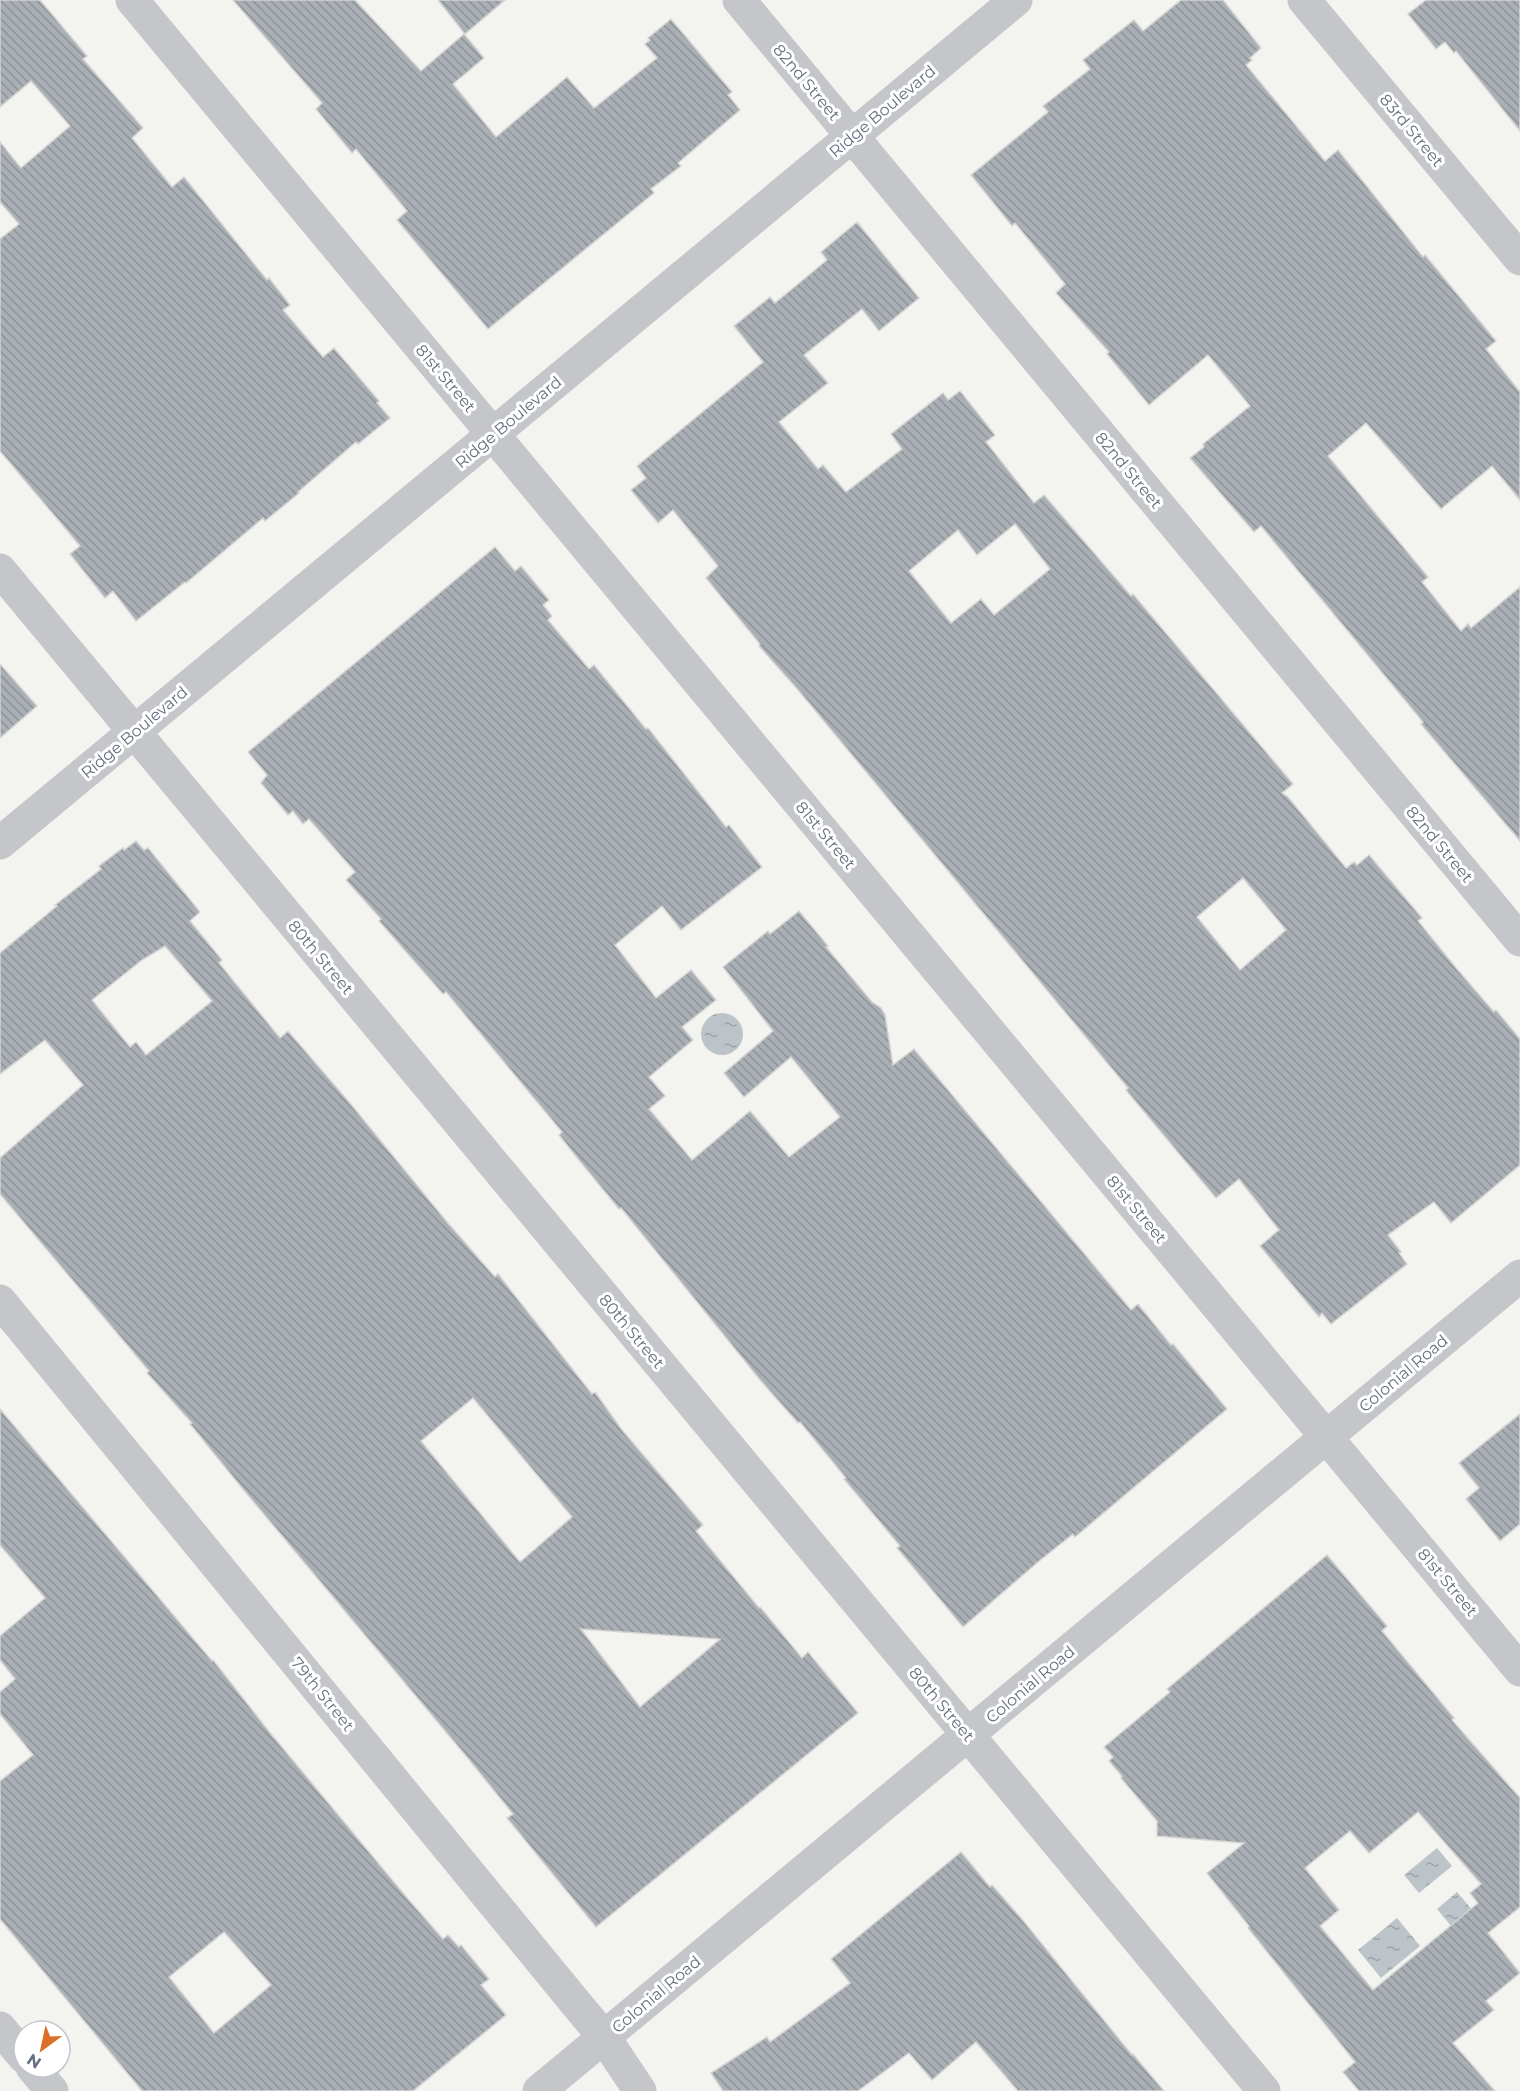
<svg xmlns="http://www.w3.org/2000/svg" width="1520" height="2091" font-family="Montserrat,sans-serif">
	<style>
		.water { fill: url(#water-ripples) }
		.building { fill: url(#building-back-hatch); stroke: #d5d5d3; stroke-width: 1.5; fill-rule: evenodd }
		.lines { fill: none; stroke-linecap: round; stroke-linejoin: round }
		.minor { stroke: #c4c6ca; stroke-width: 33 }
		.labels { text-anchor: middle; stroke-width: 6; stroke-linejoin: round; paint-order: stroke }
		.street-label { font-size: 16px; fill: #646f80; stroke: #fff }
	</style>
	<defs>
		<pattern id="water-ripples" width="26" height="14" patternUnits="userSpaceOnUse" patternTransform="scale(1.5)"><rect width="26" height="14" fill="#bcc4c9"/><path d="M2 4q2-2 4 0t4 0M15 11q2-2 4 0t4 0" fill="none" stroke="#9ca3a8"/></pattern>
		<pattern id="building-back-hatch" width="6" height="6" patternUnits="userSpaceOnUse" patternTransform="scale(1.5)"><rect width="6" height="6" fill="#aaafb6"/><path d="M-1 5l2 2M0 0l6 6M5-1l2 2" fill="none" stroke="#8e9399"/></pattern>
	</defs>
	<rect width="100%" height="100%" fill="#f3f4f0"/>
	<g class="water">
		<circle cx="722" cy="1034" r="21"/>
		<polygon points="1437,1848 1452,1866 1419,1893 1404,1875"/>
		<polygon points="1457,1892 1486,1926 1465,1943 1437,1909"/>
		<polygon points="1397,1918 1420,1946 1381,1978 1358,1950"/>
	</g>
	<g class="building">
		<polygon points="0,0 40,0 87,56 83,59 143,128 132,138 172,187 184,177 267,280 269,278 290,305 283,310 323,357 334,348 379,401 377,403 390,418 358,444 356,442 298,492 299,493 265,521 263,518 186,583 185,582 136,621 113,591 105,598 70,554 80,546 0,451 0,239 19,224 0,202 0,142 21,168 70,126 31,81 0,107"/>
		<polygon points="233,0 355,0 421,71 464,34 484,58 453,84 496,137 567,77 594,108 657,58 645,44 650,40 648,38 671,19 732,92 728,95 740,110 678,163 681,166 651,189 654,193 488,329 397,220 407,211 356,149 352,153 316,109 322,103"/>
		<polygon points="438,0 505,0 465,34"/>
		<polygon points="1181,0 1223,0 1261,48 1250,58 1252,60 1246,65 1325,161 1338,150 1423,257 1425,255 1496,341 1486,349 1520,392 1520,500 1492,466 1441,509 1366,423 1328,456 1428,577 1422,582 1461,631 1468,624 1471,628 1520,587 1520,841 1448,756 1421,724 1423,722 1261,526 1254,532 1190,458 1204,447 1203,444 1250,406 1208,355 1149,405 1107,354 1109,352 1056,293 1065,284 1015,223 1012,226 971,175 1048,112 1043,106 1090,69 1083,60 1134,20 1143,31"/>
		<polygon points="1426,0 1520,0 1520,131 1456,51 1454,53 1445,42 1436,49 1408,14"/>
		<path d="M857,222L919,298L879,331L862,309L804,355L828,383L779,422L818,469L823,465L846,492L902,449L891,434L943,393L948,400L960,391L995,435L986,442L1034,503L1044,495L1131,596L1133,594L1293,784L1282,793L1288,797L1346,868L1354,862L1357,865L1369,855L1422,918L1418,921L1457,969L1494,1012L1496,1010L1520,1039V1165L1451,1223L1434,1202L1388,1235L1401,1252L1399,1253L1407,1264L1331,1324L1322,1313L1319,1317L1260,1246L1279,1230L1239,1179L1216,1198L1126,1090L1128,1088L799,691L759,646L760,644L706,578L718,566L673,510L658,523L631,490L646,478L637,466L763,362L734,326L770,297L775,303L827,260L821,252ZM1015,524L1050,569L994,615L981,599L951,623L909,571L958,530L977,555ZM1243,878L1286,930L1240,970L1197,917Z"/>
		<polygon points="495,547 515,571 521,566 549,600 543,605 552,616 548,620 589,669 594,665 646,729 648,728 726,827 729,825 762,867 681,930 662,906 615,945 656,998 691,970 716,1000 682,1027 693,1040 649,1077 665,1096 649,1109 692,1160 750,1111 789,1157 840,1117 791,1057 744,1097 724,1073 773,1031 723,967 768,931 770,934 799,911 828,946 826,947 872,1002 881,1008 885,1015 893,1065 914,1049 1131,1310 1138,1304 1171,1345 1173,1344 1227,1409 1075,1537 1073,1534 1038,1562 963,1627 897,1548 900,1546 844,1479 846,1478 800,1422 798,1423 761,1381 621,1208 619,1209 583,1165 559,1135 562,1132 446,992 443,994 379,921 381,919 346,880 355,872 309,819 303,824 293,811 288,815 261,783 267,775 248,752"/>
		<polygon points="0,664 37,706 0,738"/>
		<path d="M136,841L144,850L148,848L200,912L190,921L222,960L219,963L280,1038L288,1031L349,1102L447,1222L495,1277L498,1274L592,1394L595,1392L622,1430L703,1525L696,1531L759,1608L760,1607L802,1658L808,1652L858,1713L596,1927L507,1818L513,1814L466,1756L242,1488L190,1424L192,1423L147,1373L149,1371L0,1194V1158L83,1085L45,1040L0,1074V953L57,906L55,905L101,869L99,866L123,848L124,850ZM165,946L212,1001L146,1055L136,1042L130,1047L92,1000L142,960ZM473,1398L572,1517L520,1562L421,1441ZM581,1629L720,1639L640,1707Z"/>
		<path d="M0,1409L212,1661L213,1660L271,1734L408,1899L443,1939L448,1935L459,1947L461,1945L489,1979L481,1985L506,2015L413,2091H142L0,1919V1781L33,1755L0,1714V1692L15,1679L0,1660V1636L45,1598L0,1545ZM224,1932L271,1985L214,2033L169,1977Z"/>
		<polygon points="1520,1414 1520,1524 1500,1541 1466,1499 1479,1488 1459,1463"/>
		<path d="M1327,1555L1387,1626L1382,1631L1454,1718L1452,1720L1520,1798V1907L1488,1933L1520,1973L1486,2001L1494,2010L1453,2043L1495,2091H1359L1343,2072L1355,2062L1248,1928L1249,1926L1207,1873L1244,1843L1157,1836V1821L1121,1778L1122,1776L1109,1761L1113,1757L1104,1747L1170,1692L1167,1689ZM1418,1812L1481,1884L1470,1893L1478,1903L1373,1990L1320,1926L1339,1910L1305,1868L1350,1831L1369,1853Z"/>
		<polygon points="961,1852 990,1887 992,1885 1021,1918 1132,2055 1133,2054 1164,2091 1018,2091 976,2042 932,2080 909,2053 858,2091 723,2091 711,2073 767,2037 770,2042 850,1983 831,1959"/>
	</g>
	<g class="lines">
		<g class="minor">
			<polyline points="132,0 1520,1670"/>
			<polyline points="739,0 1520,940"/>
			<polyline points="1304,0 1520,259"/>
			<polyline points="0,570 1264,2091"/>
			<polyline points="0,843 1016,0"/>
			<polyline points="0,1301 574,2001 604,2037 640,2091"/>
			<polyline points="0,2028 24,2057"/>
			<polyline points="32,2067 52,2091"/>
			<polyline points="539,2091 1520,1276"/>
		</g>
	</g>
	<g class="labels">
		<g class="street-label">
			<text transform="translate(807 82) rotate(50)" y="6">82nd Street</text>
			<text transform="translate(882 111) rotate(-40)" y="6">Ridge Boulevard</text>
			<text transform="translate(1412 130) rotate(50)" y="6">83rd Street</text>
			<text transform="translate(446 378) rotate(50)" y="6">81st Street</text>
			<text transform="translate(508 422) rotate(-40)" y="6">Ridge Boulevard</text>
			<text transform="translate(1129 470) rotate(50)" y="6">82nd Street</text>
			<text transform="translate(134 732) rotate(-40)" y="6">Ridge Boulevard</text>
			<text transform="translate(826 835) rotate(50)" y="6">81st Street</text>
			<text transform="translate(1440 844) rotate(50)" y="6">82nd Street</text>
			<text transform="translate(321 957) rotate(50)" y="6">80th Street</text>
			<text transform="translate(1137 1209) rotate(50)" y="6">81st Street</text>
			<text transform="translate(632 1331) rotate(50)" y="6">80th Street</text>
			<text transform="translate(1403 1373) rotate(-40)" y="6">Colonial Road</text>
			<text transform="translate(1448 1582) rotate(50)" y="6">81st Street</text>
			<text transform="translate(1030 1684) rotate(-40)" y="6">Colonial Road</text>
			<text transform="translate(323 1694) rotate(51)" y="6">79th Street</text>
			<text transform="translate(942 1704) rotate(50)" y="6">80th Street</text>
			<text transform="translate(656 1994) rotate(-40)" y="6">Colonial Road</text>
		</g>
	</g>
	<g transform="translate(42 2049) rotate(213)"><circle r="28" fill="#ffffff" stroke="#c1c5cc" stroke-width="1.5"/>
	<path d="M0-4.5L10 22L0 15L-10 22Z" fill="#dc7028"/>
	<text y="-9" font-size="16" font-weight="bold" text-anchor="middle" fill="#646f80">N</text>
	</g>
</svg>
